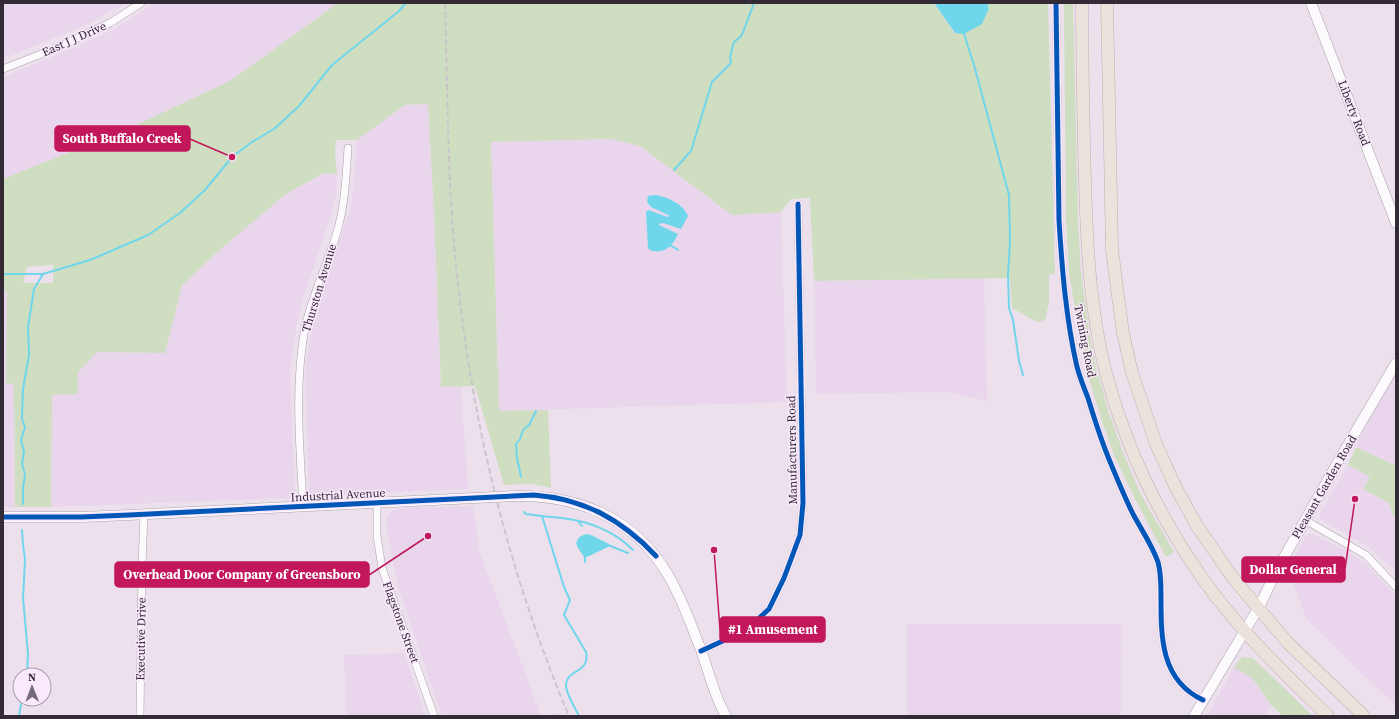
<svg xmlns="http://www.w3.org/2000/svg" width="1399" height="719" font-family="'Source Serif 4',serif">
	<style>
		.built { fill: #e9d6ec }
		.green { fill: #cfddc0; fill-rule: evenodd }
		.water { fill: #70d6ec }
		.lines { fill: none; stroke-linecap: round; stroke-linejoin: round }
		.stream { stroke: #70d6ec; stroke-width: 2 }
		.street-casing { stroke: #aaa1ab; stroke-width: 8 }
		.secondary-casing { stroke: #aaa1ab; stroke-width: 11 }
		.highway-casing { stroke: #bdafad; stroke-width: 13 }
		.street { stroke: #fcfafc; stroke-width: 7 }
		.secondary { stroke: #fcfafc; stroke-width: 10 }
		.highway { stroke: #eae2db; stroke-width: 12 }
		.rail { stroke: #c9c6c9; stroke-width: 2; stroke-dasharray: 6 3; stroke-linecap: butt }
		.cycleway-casing { stroke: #fae9fd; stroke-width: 8 }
		.cycleway { stroke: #0057b8; stroke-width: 5 }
		.labels { text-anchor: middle; stroke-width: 3; stroke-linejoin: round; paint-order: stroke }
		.street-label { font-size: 12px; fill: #322a34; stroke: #fae9fd }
		.leader { fill: none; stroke: #c2185b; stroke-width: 1.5 }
		.callout-dot { fill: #c2185b; stroke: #fae9fd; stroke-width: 1.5 }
		.callout { fill: #c2185b; stroke: #c2185b; stroke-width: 1.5 }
		.callout-label { font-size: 13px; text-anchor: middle; font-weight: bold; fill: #fff }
	</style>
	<rect width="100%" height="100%" fill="#ece0ed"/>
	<g class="built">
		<polygon points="3,3 125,3 92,22 3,59"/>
		<polygon points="154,3 338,3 230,81 134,126 3,179 3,77 80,45 111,31 129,20"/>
		<polygon points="428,104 434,212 441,387 461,386 468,489 316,496 311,495 309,490 305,374 307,356 316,310 351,206 357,140 405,105"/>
		<polygon points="611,139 640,146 732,215 781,212 787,402 499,411 491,142"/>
		<polygon points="324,173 337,174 336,194 331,216 303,299 296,328 290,371 295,492 293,495 289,498 51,507 52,395 78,372 97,352 165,353 182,286 216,253 286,194"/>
		<polygon points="984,278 987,401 948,392 816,394 814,281"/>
		<polygon points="3,290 7,290 6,383 14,385 15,507 3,507"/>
		<polygon points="1396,373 1396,464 1392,464 1356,447 1365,427"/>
		<polygon points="1348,465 1370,477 1363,489 1389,504 1393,516 1396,518 1396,572 1369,547 1320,519 1320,513"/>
		<polygon points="473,506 480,553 541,715 560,714 561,716 442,716 399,590 387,531 387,517 393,510 415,507"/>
		<polygon points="1309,534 1312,534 1350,553 1366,563 1396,596 1396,705 1360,672 1306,618 1288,568 1305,537"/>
		<polygon points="907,624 1122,624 1121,716 907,716"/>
		<polygon points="404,653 426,716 346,716 344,655"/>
		<polygon points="1234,667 1252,678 1271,705 1265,716 1207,716"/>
	</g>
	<g class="green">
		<path d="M338,3H934L954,33L989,8L987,3H1048L1055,273L1049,275V302L1045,320L1037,322L1012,308L1010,278L814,281L810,198L791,199L781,212L732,215L640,146L611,139L491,142L499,411L548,410L551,488L532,484L504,485L475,386L441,387L434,212L428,104L405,105L357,140H336L335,152L337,174L324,173L286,194L216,253L182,286L165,353L97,352L78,372V394L52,395L51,507H15L14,385L6,383L7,291L3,290V179L134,126L230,81ZM53,265V283H23L27,267Z"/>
		<polygon points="1064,3 1073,3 1078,221 1081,273 1089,331 1096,368 1109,413 1123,452 1140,493 1174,552 1166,557 1133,495 1114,455 1100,415 1086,369 1079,332 1069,273 1066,221"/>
		<polygon points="1356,447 1392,464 1396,464 1396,518 1393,516 1389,503 1363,489 1370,477 1348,465"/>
		<polygon points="1242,657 1253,658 1313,716 1283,716 1271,705 1252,678 1234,667"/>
	</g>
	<g class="water">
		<polygon points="934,3 987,3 989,8 982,24 964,34 955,33"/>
		<path d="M656,195C668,197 684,205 688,216L681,229L663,223L659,224V225L678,234C673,246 664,255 650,250L648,248L646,212L649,210L667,217L670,216L651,207L647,202L648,196Z"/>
		<polygon points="586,534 591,535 609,544 610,546 587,557 584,557 578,548 576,543 579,537"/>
	</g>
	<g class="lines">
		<g class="stream">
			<polyline points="963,31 974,65 1009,195 1010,241 1008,275 1009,308 1013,320 1019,361 1023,375"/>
			<polyline points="674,170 691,151 712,82 730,64 731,62 730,57 734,42 741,36 743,32 754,3"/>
			<polyline points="670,245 678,250"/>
			<polyline points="3,274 43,274 90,260 148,235 180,213 205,190 232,157 252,142 274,129 299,106 332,65 398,12 406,3"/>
			<polyline points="521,477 517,458 516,444 520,439 523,430 529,425 536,411"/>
			<polyline points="23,504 23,488 25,474 22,464 24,452 21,440 25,427 22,419 23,389 29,355 28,327 34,289 43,274"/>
			<path d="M524,512L526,514L542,516L564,587L570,600L564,615L586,652C590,674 568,668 566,684C565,692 575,708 579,716"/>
			<path d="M542,516C548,517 555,517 561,518C589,521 613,530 633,550"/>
			<polyline points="578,521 582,526"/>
			<polyline points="22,530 23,545 25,559 23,598 28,654 27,675"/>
			<polyline points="608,545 628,553"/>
			<polyline points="585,555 585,562"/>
			<polyline points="19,716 21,704 25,699"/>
		</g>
		<g class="street-casing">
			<g id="street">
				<path d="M1056,3L1059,220C1062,269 1066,319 1077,367C1080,378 1084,388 1088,398C1095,421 1102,443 1111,464C1118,481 1125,498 1133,514C1141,529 1152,545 1158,562C1161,573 1161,585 1161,595C1161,636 1160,680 1203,700"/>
				<polyline points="3,69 54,49 110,23 141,3"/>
				<polyline points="377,503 377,536 382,568 434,716"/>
				<path d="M303,506C300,447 294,387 305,328C312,295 328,264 337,232C345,205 346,177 348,148"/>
				<polyline points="1305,520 1366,555 1396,587"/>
				<polyline points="701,651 727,639 756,621 769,609 784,578 800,535 803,503 798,204"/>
				<polyline points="140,716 142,565 144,514"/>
			</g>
		</g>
		<g class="secondary-casing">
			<g id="secondary">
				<polyline points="1311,3 1396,223"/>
				<path d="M3,517H81L129,515L513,496C577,494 635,518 668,575C682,598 691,625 701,650C709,672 714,696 726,716"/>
				<polyline points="1194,716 1259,607 1278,568 1338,462 1396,363"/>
			</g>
		</g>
		<g class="highway-casing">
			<g id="highway">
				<path d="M1082,3C1082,50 1083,98 1084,145C1086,222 1087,302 1107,377C1127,450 1160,518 1203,579C1239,630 1284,673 1328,716"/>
				<polyline points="1107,3 1112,249 1118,296 1123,333 1132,373 1156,444 1175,486 1197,526 1233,578 1288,643 1364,716"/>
			</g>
		</g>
		<use href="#street" class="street"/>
		<use href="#secondary" class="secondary"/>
		<use href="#highway" class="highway"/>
		<path class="rail" d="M445,3C448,99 447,196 459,292C475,437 512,581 569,716"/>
		<g class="cycleway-casing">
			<g id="cycleway">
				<path d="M1056,3L1059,220C1062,269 1066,319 1077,367C1080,378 1084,388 1088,398C1095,421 1102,443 1111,464C1118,481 1125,498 1133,514C1141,529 1152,545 1158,562C1161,573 1161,585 1161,595C1161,636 1160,680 1203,700"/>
				<path d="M3,517H81L129,515L534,495C585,499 622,520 656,556"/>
				<polyline points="701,651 727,639 756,621 769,609 784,578 800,535 803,503 798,204"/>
			</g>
		</g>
		<use href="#cycleway" class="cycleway"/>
	</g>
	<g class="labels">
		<g class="street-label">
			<text transform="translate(74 39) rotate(-24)" y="4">East J J Drive</text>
			<text transform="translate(1354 113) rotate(69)" y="4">Liberty Road</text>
			<text transform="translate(319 288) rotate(-73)" y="4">Thurston Avenue</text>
			<text transform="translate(1085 341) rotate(79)" y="4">Twining Road</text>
			<text transform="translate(792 450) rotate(-91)" y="4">Manufacturers Road</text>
			<text transform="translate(1324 487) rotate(-60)" y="4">Pleasant Garden Road</text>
			<text transform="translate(338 495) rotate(-3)" y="4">Industrial Avenue</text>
			<text transform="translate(401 622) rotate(70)" y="4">Flagstone Street</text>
			<text transform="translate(141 639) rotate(-89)" y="4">Executive Drive</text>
		</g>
	</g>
	<path class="leader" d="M232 157L190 139M1355 499L1345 569M428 536L369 575M714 550L720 630"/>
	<g class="callout-dot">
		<circle cx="232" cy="157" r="4"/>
		<circle cx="1355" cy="499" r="4"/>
		<circle cx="428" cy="536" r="4"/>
		<circle cx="714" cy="550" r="4"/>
	</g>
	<g class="callout">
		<rect x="55" y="126" width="135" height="25" rx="4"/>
		<rect x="1242" y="557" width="103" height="25" rx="4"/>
		<rect x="115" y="562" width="254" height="25" rx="4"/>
		<rect x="720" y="617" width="105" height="25" rx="4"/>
	</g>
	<g class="callout-label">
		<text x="122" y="143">South Buffalo Creek</text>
		<text x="1293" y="574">Dollar General</text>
		<text x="242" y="579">Overhead Door Company of Greensboro</text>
		<text x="773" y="634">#1 Amusement</text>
	</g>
	<rect width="1399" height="719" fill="none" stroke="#322a34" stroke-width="8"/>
	<g transform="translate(32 687) rotate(359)"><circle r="19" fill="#fae9fd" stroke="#aa9dad"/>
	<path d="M0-3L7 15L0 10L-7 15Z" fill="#736a75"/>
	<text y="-6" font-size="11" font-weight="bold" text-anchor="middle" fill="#322a34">N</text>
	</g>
</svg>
